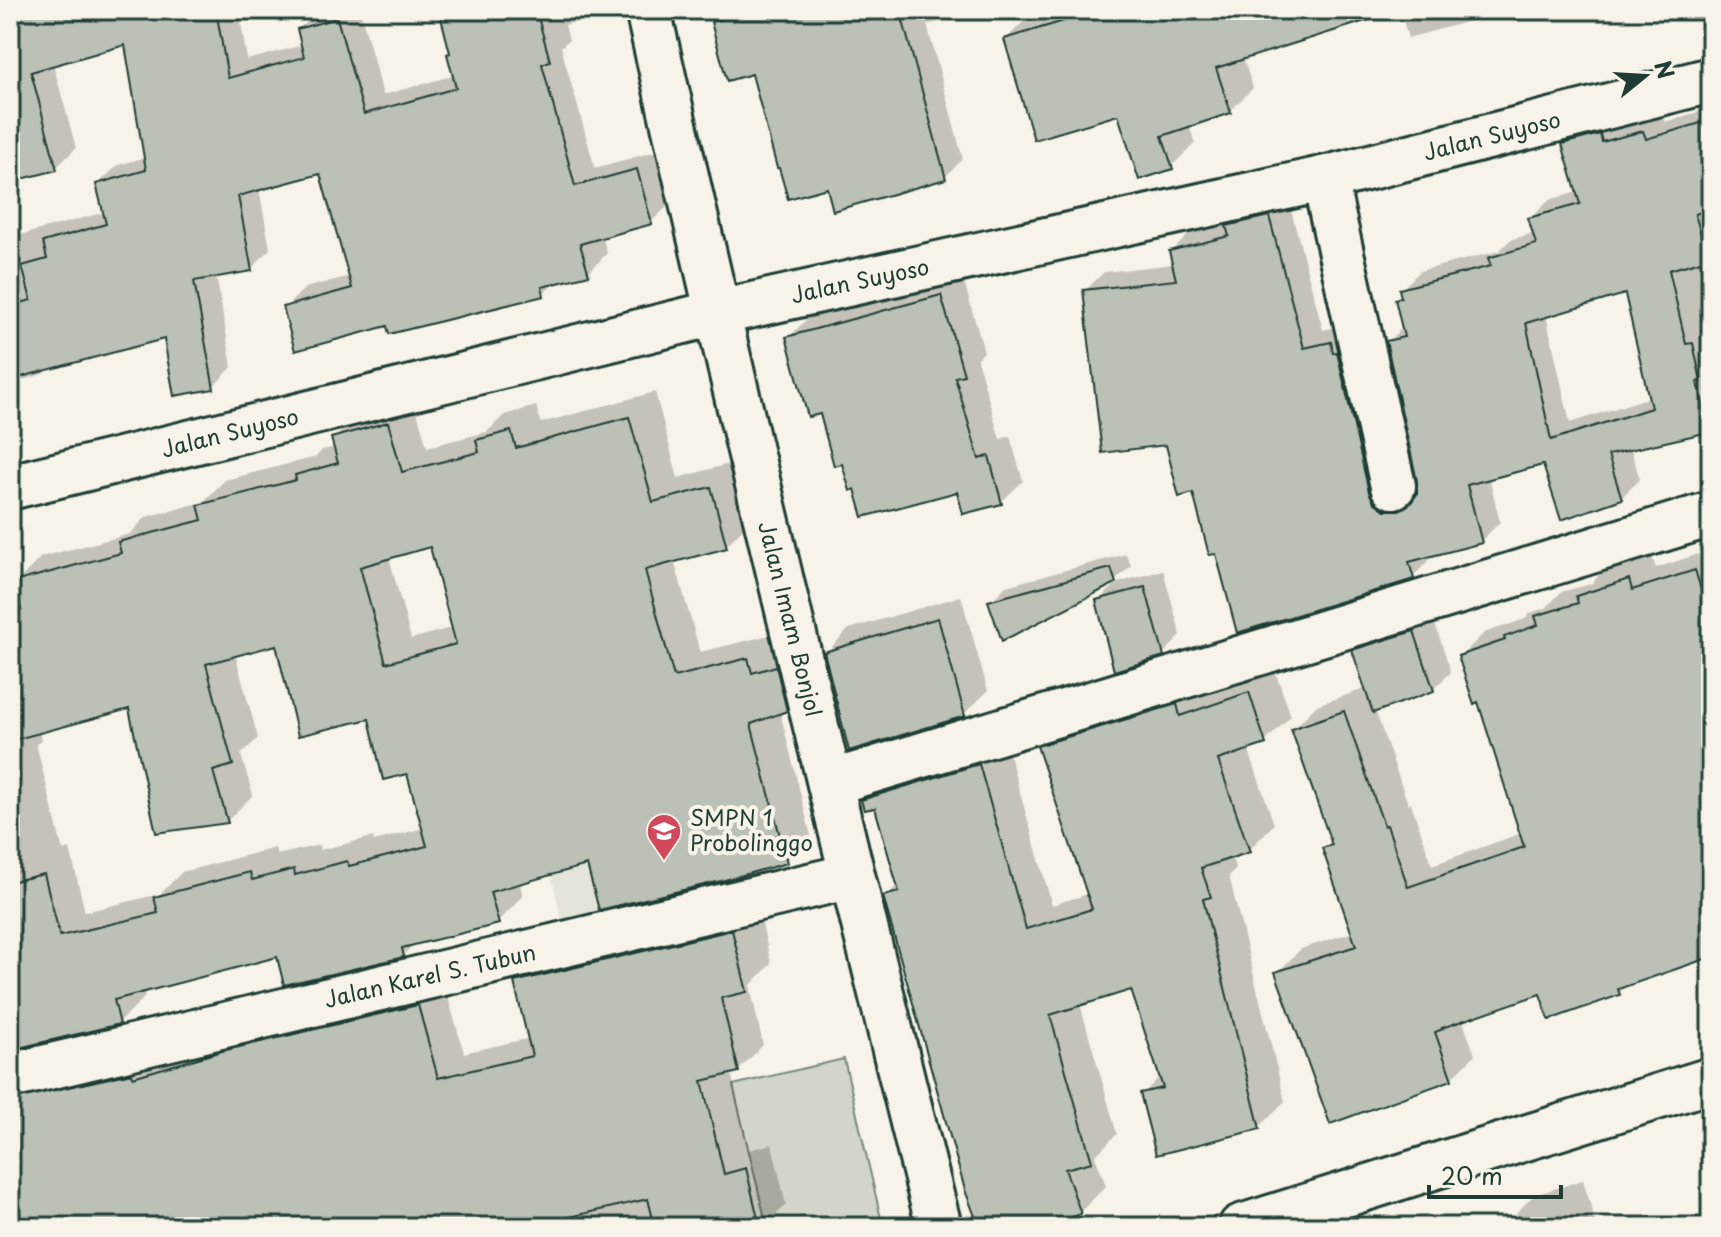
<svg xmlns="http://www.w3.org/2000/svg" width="1721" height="1237" font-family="'Playpen Sans',sans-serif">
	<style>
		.built { fill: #e5e4d9 }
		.green { fill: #d3d5ca; stroke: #79897f; stroke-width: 2 }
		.shadow { fill: #0003; fill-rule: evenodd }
		.building { fill: #bbc1b6; stroke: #1f3d34; stroke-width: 2; fill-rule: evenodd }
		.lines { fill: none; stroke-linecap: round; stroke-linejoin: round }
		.street-casing { stroke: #1f3d34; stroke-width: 50 }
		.secondary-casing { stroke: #1f3d34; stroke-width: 50 }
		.street { stroke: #f7f3e8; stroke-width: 44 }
		.secondary { stroke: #f7f3e8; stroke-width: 44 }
		.labels { text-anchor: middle; stroke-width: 8; stroke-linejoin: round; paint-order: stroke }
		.street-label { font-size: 22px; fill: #1f3d34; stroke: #f7f3e8 }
		.poi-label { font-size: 22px; fill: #1f3d34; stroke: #f7f3e8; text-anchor: start }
	</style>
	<rect width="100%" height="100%" fill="#f7f3e8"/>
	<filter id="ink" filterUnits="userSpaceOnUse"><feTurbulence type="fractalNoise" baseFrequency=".0125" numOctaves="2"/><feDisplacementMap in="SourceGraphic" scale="16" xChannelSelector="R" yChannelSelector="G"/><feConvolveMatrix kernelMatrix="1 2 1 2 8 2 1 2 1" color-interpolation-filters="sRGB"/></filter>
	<g filter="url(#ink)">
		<polygon class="built" points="767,802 783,873 562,922 546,851"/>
		<polygon class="green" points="844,1059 883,1227 767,1227 733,1085"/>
		<g class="shadow">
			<polygon points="10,10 239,10 247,60 303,45 299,30 319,10 360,10 383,95 455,75 452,51 441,10 609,10 604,15 565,25 569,40 561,47 595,168 657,151 671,203 651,222 602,236 607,253 588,273 556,282 543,294 389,324 286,307 305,288 350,276 321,171 259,188 270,249 251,269 216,275 232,367 213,387 165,337 50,368 43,374 10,384 10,238 105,212 98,184 118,165 146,157 127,43 53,64 76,148 56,168 10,180"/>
			<polygon points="710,10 968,10 963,15 927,25 963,159 945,177 828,186 754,72 728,79"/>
			<polygon points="1049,10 1345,10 1243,57 1253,88 1230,111 1189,125 1195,143 1171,167 1119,112 1006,39 1029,16"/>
			<polygon points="1400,10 1510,10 1408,38"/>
			<path d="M1711,108V313H1709L1711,323V427L1708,430L1630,447L1640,479L1621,498L1544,463L1489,477L1500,522L1481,541L1430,554L1431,558L1413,577L1217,551L1194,491L1085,291L1104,272L1174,264L1171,252L1190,233L1233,222L1247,208L1288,199L1323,330L1350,324L1404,491L1419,492V481L1388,342L1404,326L1397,299L1402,294L1401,290L1420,271L1499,251L1510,240L1534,233L1530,219L1549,200L1578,192L1564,144L1583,126L1662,113L1665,122ZM1626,292L1650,397L1570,423L1546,315Z"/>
			<polygon points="962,275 984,352 977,359 1000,439 1010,436 1023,481 1001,502 958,489 857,487 843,462 789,337 810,316"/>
			<path d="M655,392L678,478L736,462L751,520L726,546L674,560L700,652L774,634L811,684L786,710L780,712L811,836L786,861L589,863L519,882L523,896L498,922L415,943L403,955H279L143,990L145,997L119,1022L11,1048L10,1055L443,980L464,1053L530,1038L516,982L542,957L758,906L771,964L750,986L763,1045L738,1071L731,1072L749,1150L772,1144L786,1205L767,1224L768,1227H10V619L25,615L16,583L41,557L130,534L146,517L203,502L225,480L316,457L322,450L336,447L334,439L359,413L413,398L427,447L487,432L504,415L536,406L541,423ZM431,545L454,627L411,639L389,557ZM278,643L370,717L408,771L424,828L374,841L373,837L320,850L319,845L277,855L275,848L182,872L160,894L85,912L70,849L63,851L36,744L41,740L39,731L131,706L227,821L253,795L241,755L258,738L235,654Z"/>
			<polygon points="1711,550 1711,955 1629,984 1619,993 1541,991 1462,1019 1475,1055 1451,1079 1277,973 1301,949 1353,932 1324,849 1332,840 1293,729 1317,705 1367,688 1354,651 1372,633 1432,615 1451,672 1433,690 1375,710 1408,804 1411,803 1432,865 1522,833 1479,700 1460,657 1484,633 1525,619 1530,613 1546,608 1561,592 1591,584 1602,572 1652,557 1656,568"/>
			<polygon points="1126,554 1131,566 1115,581 991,601 1006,586"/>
			<polygon points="1163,570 1181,636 1163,654 1098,601 1117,583"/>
			<polygon points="961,596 988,691 964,714 826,653 849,629"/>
			<polygon points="1274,668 1291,716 1265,742 1248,748 1274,824 1249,850 1231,856 1236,869 1229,876 1285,1101 1259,1127 1143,1094 1161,1075 1133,988 1080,1004 1117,1134 1095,1156 1106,1186 1080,1212 1037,1227 981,1227 885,897 899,884 877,805 864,800 889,774 1005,740 1052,905 1088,894 1039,747 1065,721"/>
			<polygon points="1583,1180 1597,1227 1520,1227 1516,1213 1534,1195"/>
		</g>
		<g class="building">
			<polygon points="10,10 216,10 228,78 304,57 297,29 337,18 364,114 456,88 447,54 450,53 439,10 536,10 550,61 542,64 575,186 637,169 652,224 580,244 589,275 542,287 544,296 389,334 387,326 295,351 283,307 352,288 320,174 238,196 252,271 194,281 214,389 174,396 164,339 10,380 10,306 31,300 22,266 47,259 43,242 106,224 96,184 146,170 125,45 31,72 57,170 10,182"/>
			<polygon points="754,10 900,10 946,179 833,211 827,188 788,199 779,168 777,168 752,74 727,81 711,22"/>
			<polygon points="1100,10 1374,10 1375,18 1216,68 1231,113 1162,136 1173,169 1139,180 1118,115 1034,140 1004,39"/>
			<path d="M1711,120V210L1695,214L1708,259L1669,270L1686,344L1693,343L1701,381L1698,382L1709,432L1608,455L1622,499L1561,520L1543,465L1467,485L1482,543L1409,562L1414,579L1237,633L1216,554L1209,555L1193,493L1179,497L1166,445L1102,453L1083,290L1176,280L1169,251L1229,236L1226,226L1269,216L1304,348L1331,342L1333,353L1337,352L1369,492L1374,502L1385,510H1399L1410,504L1417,494V481L1386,341L1404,337L1395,299L1401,297L1399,289L1491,266L1488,258L1536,244L1528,218L1580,204L1562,144L1600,134L1602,142L1643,131L1646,139ZM1625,294L1651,408L1551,440L1526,323Z"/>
			<polygon points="941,295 964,375 955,377 979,459 989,456 1002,504 963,514 957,492 863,517 855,489 850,491 842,464 834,466 820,414 808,417 786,337"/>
			<path d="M629,417L653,502L711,487L727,548L645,570L674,677L748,658L752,673L776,666L787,711L751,724L787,863L721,881L599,910L587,865L490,892L499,924L402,948L404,957L284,985L277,957L114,1000L120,1024L10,1050V882L44,874L60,936L158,913L154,897L250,872L252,880L294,869L295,875L347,861L349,866L427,846L407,774L383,780L369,719L298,736L276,645L206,664L233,765L213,771L228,823L156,833L129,709L10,741V611L21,610L14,582L121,553L118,542L202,520L198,505L296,480L295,475L338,463L331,438L388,422L402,472L479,452L476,440L511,431L516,448ZM430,547L456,644L386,663L360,567Z"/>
			<polygon points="1111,568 1116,583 1002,641 988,601"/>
			<polygon points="1695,570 1711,622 1711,957 1618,989 1620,995 1549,1020 1540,994 1442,1028 1443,1029 1435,1032 1452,1080 1330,1124 1275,972 1356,946 1322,848 1332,845 1291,729 1344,711 1384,826 1387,825 1408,887 1524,847 1478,702 1474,704 1458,656 1505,640 1504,637 1538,625 1535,616 1578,603 1576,596 1629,579 1632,590"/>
			<polygon points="1145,587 1164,656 1114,671 1096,600"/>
			<polygon points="938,618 965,716 849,751 824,652"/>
			<polygon points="1414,631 1434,691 1373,713 1352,650"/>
			<polygon points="1249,692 1266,744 1218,760 1250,852 1201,868 1211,897 1203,899 1260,1129 1156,1155 1140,1093 1163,1088 1131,990 1050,1015 1092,1162 1065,1169 1081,1214 1043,1227 979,1227 965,1190 883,896 899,892 875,808 864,810 861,800 979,764 1026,929 1092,909 1037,746 1177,704 1180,716"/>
			<polygon points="732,930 747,992 721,998 739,1072 702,1081 724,1174 746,1168 760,1227 655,1227 648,1199 565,1218 568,1227 10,1227 10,1100 132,1073 133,1077 222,1051 418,1005 438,1078 532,1056 514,982"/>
		</g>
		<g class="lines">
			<g class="street-casing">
				<g id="street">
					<polyline points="1327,178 1330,204 1393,486"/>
					<polyline points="10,487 716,313 1327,178 1711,80"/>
					<polyline points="830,783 1170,680 1711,514"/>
					<polyline points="10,1076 851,876"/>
				</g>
			</g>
			<g class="secondary-casing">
				<g id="secondary">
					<path d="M648,10C740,417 838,822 939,1227"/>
					<polyline points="1241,1227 1711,1080"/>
				</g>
			</g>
			<use href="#street" class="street"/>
			<use href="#secondary" class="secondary"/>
		</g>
	</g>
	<defs>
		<g id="school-pin" transform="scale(1.8)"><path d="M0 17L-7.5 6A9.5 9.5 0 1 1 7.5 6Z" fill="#d1495b" stroke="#f7f3e8"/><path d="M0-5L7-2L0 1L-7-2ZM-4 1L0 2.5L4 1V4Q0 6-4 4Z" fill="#fff"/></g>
	</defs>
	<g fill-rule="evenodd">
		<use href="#school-pin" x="664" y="831"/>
	</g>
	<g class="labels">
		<g class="street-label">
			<text transform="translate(1492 136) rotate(-14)" y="8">Jalan Suyoso</text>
			<text transform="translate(860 281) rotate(-12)" y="8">Jalan Suyoso</text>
			<text transform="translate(230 433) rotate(-14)" y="8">Jalan Suyoso</text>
			<text transform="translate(790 619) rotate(76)" y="8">Jalan Imam Bonjol</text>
			<text transform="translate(430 976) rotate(-13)" y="8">Jalan Karel S. Tubun</text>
		</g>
		<g class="poi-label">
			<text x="690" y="826">SMPN 1<tspan x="690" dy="25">Probolinggo</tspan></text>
		</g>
	</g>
	<rect width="1721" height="1237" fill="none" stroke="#f7f3e8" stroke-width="40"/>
	<rect x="20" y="20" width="1681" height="1197" fill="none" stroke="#1f3d34" stroke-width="3" filter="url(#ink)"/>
	<g transform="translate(1645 76) rotate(72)" stroke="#f7f3e8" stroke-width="6" paint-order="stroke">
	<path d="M0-6L14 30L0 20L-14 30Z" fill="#1f3d34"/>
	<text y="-12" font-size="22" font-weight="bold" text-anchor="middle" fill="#1f3d34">N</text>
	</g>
	<path d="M1429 1185v12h132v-12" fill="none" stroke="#1f3d34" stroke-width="4"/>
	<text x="1441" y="1185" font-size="24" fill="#1f3d34" stroke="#f7f3e8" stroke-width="6" paint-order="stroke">20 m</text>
</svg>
